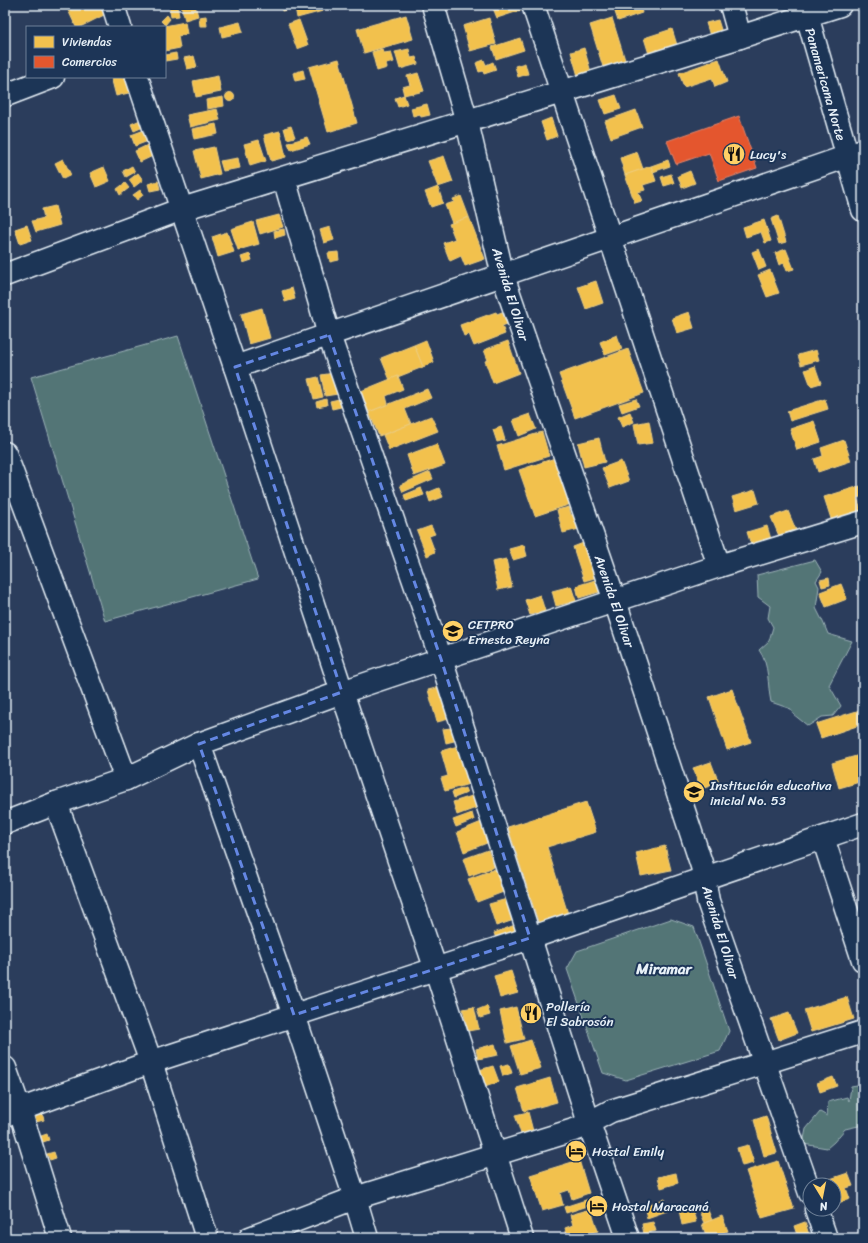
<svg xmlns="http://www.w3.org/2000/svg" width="868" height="1243" font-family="Sriracha,sans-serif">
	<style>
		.green { fill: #527576; stroke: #9db3b7 }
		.homes { fill: #f2c14e; stroke: #efcf81 }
		.shops { fill: #e4572e; stroke: #e5856b }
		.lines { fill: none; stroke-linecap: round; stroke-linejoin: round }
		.minor-casing { stroke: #e8f1f8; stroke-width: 25 }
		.highway-casing { stroke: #e8f1f8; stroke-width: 25 }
		.minor { stroke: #1d3557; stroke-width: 22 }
		.highway { stroke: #1d3557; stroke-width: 22 }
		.marked { fill: none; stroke: #6487e3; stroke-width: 3; stroke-dasharray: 8 5; stroke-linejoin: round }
		.labels { text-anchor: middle; stroke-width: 4; stroke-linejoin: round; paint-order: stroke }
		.street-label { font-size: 13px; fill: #e8f1f8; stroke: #1d3557 }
		.poi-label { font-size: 13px; fill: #e8f1f8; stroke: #1d3557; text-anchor: start }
		.quarter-label { font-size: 15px; font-weight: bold; fill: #e8f1f8; stroke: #1d3557 }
	</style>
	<rect width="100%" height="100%" fill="#2b3d5c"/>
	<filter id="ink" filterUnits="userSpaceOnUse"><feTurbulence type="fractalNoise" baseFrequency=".025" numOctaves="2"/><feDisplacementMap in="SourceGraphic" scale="8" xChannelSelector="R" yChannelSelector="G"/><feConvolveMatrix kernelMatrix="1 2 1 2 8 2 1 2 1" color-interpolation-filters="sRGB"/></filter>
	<g filter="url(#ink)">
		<g class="green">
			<polygon points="178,336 258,579 105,621 31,377"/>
			<path d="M815,560L822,572L816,581L819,587L816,608L823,622L828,634L852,641L829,685L841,706L833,716L822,717L808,726L793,714L791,709L771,702C767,684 770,665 759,650L769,641L773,627L768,618L770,606L758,597L757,575Z"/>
			<polygon points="671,919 694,927 729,1031 720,1051 626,1080 603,1073 567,969 577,951"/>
			<polygon points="863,1084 863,1125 845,1129 834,1142 827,1148 803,1144 806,1129 820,1112 827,1116 828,1102 847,1097 849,1101 851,1086"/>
		</g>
		<g class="homes">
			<polygon points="79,5 107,5 110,12 80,27 76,27 68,10"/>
			<polygon points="177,5 179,16 171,17 169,6"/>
			<polygon points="181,5 195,5 198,16 185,20"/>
			<polygon points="281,5 322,5 323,11 297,18 295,7 282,11"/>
			<polygon points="503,5 527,5 528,8 497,18 493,8"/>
			<polygon points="615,5 640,5 642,13 618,21 613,6"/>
			<polygon points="167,15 170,19 165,25 161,21"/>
			<polygon points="406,15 413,39 364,53 357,29"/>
			<polygon points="206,16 207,26 200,26 199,17"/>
			<polygon points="489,18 496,44 470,51 463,26"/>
			<polygon points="612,18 626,63 604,70 590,25"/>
			<polygon points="299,20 308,45 297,49 288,24"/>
			<polygon points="718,20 723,36 711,39 706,23"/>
			<polygon points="185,22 187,34 178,36 180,48 165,51 165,27 159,27"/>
			<polygon points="240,22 243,32 222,37 220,27"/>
			<polygon points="672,29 677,45 649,54 644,38"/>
			<polygon points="520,38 524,50 496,59 492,47"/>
			<polygon points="584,48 591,72 578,76 571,52"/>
			<polygon points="382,49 384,53 391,52 394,62 386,64 387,68 377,71 372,52"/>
			<polygon points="409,49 411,58 416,57 418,64 400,69 395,52"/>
			<polygon points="176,53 177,59 165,61 165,55"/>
			<polygon points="194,56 197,67 187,69 184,58"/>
			<polygon points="339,59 357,123 328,132 309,67"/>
			<polygon points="719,59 727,82 715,87 712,78 684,87 679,73"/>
			<polygon points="484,60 486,65 493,62 496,70 484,74 483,71 479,72 476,63"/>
			<polygon points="525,63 528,74 518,77 515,66"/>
			<polygon points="303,70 305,79 295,81 293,73"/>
			<polygon points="418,73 424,91 412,94 412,93 404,95 402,87 410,85 407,76"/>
			<polygon points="218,76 221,92 196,97 193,81"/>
			<polygon points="111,77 132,77 141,90 116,96"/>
			<circle cx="230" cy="97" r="4.5"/>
			<polygon points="404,95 407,104 398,107 395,98"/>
			<polygon points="616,95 621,109 605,114 600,100"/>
			<polygon points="223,97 224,106 207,109 206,100"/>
			<polygon points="427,104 430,115 421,117 420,114 413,116 411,108"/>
			<polygon points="217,109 220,120 190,127 187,115"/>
			<polygon points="636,110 642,127 611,138 605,121"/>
			<polygon points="145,118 148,125 134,131 131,124"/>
			<polygon points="551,118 557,136 547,140 541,122"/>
			<polygon points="216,124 218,134 194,139 192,129"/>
			<polygon points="291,126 295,137 287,139 284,128"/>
			<polygon points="147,129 151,140 135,146 131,135"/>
			<polygon points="280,131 286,157 271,161 264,135"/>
			<polygon points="307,137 310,144 291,150 288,143"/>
			<polygon points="259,140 266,161 250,166 244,144"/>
			<polygon points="154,142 159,153 140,162 135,151"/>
			<polygon points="214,147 220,174 201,179 194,151"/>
			<polygon points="637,152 643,169 625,175 620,158"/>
			<polygon points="444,156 453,182 438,187 428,161"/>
			<polygon points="238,158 240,168 223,171 220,161"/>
			<polygon points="63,159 71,175 63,179 55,163"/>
			<polygon points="668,160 670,166 653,172 651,166"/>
			<polygon points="132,166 135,172 126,177 123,171"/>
			<polygon points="651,166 656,181 643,185 645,190 638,192 642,201 635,203 625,175"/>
			<polygon points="104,167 110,181 96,187 90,173"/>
			<polygon points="690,171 695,183 682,188 678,176"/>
			<polygon points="138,173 143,180 134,187 129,180"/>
			<polygon points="671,174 674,183 664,186 661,177"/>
			<polygon points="158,181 160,189 150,191 148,184"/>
			<polygon points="125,183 129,188 120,195 117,189"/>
			<polygon points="438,187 443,203 431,207 425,192"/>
			<polygon points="140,190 143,195 137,200 133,195"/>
			<polygon points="461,196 469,217 452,223 445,205 454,202 453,199"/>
			<polygon points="55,206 60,225 36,232 32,221 44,218 42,209"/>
			<polygon points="279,215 283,227 260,234 256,221"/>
			<polygon points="778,216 786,242 779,244 771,219"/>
			<polygon points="469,217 485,259 465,266 461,256 450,261 443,243 455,239 449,224"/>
			<polygon points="764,220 771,241 765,243 761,232 746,237 743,227"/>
			<polygon points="253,222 259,244 238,250 231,229"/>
			<polygon points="27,225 32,240 20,244 15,229"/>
			<polygon points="330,227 334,240 324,243 320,230"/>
			<polygon points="284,229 285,235 275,238 274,231"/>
			<polygon points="227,232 234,252 218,257 212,237"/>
			<polygon points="759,249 766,267 759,270 752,252"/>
			<polygon points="786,249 794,269 787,271 784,263 779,265 775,253"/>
			<polygon points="338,252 339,260 330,262 328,253"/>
			<polygon points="250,254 252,260 243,263 241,257"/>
			<polygon points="770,270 779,293 767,297 758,275"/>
			<polygon points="596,281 603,303 586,309 578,287"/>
			<polygon points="292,288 295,299 285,302 282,291"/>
			<polygon points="262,308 270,338 249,344 241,314"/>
			<polygon points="496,312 497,314 502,312 507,324 502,326 505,334 474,346 469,334 464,336 460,325"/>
			<polygon points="689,312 694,328 677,333 672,318"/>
			<polygon points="617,335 622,349 605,355 600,342"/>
			<polygon points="426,340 434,362 423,367 414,345"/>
			<polygon points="508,341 519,373 493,383 485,361 488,360 484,350"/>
			<polygon points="414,345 423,367 390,380 381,358"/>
			<polygon points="628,349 644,393 575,418 559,374"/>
			<polygon points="816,350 819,360 801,365 798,355"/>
			<polygon points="815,366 821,383 811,386 805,370"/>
			<polygon points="334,373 338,394 325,396 321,375"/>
			<polygon points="398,376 403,389 386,396 388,404 369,412 361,391"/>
			<polygon points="318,377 323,397 314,399 309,379"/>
			<polygon points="427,389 431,398 405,409 411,424 379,436 369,412"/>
			<polygon points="326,399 327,405 317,407 316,402"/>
			<polygon points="339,399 341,407 332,409 330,401"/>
			<polygon points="636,399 639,406 622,412 619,404"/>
			<polygon points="825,399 828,409 790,421 787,411"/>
			<polygon points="630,412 634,422 622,427 618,417"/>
			<polygon points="530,414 536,429 519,436 513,420"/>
			<polygon points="431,416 438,431 389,450 383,435"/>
			<polygon points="649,421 653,443 638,445 634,424"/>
			<polygon points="814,421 821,442 797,450 790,429"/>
			<polygon points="501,427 505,440 497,442 493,430"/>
			<polygon points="542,432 549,456 504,470 497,446"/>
			<polygon points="599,438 605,462 584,467 578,443"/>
			<polygon points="844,440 851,461 818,472 814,459 823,456 821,448"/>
			<polygon points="437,444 445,465 414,476 407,455"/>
			<polygon points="555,458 571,504 535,516 519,470"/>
			<polygon points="621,461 629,481 610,488 602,468"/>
			<polygon points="430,472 433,479 403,492 400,485"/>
			<polygon points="860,486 863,496 857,498 862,512 832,522 824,497"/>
			<polygon points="421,488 424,495 406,501 404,495"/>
			<polygon points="439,488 443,497 430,502 427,493"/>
			<polygon points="755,490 759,503 736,510 732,497"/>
			<polygon points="569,507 571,515 575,514 579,529 563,533 557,510"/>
			<polygon points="788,511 796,530 779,536 771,517"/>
			<polygon points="431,526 435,534 429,536 435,552 427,556 417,531"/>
			<polygon points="767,526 771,539 751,545 747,532"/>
			<polygon points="586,542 598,577 584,581 573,547"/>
			<polygon points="524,545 527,556 513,560 509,549"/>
			<polygon points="506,559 512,587 498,590 492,562"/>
			<polygon points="829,578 830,585 822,587 820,580"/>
			<polygon points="595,580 599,592 579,598 576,586"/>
			<polygon points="841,584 847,599 826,607 820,592"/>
			<polygon points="571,586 576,601 556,606 552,591"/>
			<polygon points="540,595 545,611 530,615 525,600"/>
			<polygon points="440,687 449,719 437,722 428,690"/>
			<polygon points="732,689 751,742 727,750 709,697"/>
			<polygon points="863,709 863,724 821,738 816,724"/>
			<polygon points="451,728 454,741 446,743 443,729"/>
			<polygon points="458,746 469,784 445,791 441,778 448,776 441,751"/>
			<polygon points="863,754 863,781 839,788 832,763"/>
			<polygon points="711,762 719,783 701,789 693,768"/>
			<polygon points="465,788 467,793 454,798 452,792"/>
			<polygon points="472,796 476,808 457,815 453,802"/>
			<polygon points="586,802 596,832 547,847 569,917 540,927 508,827"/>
			<polygon points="472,813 474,820 456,827 453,820"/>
			<polygon points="484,821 492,841 464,852 457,832"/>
			<polygon points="665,846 671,870 641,876 636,853"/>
			<polygon points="488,850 494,867 469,876 463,859"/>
			<polygon points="498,868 506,891 477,902 468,879"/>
			<polygon points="507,899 514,920 496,926 489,904"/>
			<polygon points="515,925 518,933 497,941 494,933"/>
			<polygon points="511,971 518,993 500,998 494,976"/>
			<polygon points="847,997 854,1019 811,1032 804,1010"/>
			<polygon points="487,1006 490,1015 480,1018 477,1010"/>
			<polygon points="474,1007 479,1029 468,1031 463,1009"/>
			<polygon points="516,1007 524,1039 507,1043 500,1011"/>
			<polygon points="789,1013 797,1033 779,1040 771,1019"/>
			<polygon points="531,1040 541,1068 520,1074 511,1046"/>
			<polygon points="495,1044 498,1055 478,1059 476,1049"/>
			<polygon points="509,1064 512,1073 503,1076 500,1066"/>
			<polygon points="493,1066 499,1082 485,1087 479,1070"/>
			<polygon points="833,1077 837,1086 820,1092 817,1083"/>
			<polygon points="550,1078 557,1102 524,1111 517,1088"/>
			<polygon points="528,1112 533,1131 521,1134 515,1115"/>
			<polygon points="42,1113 44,1120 36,1122 34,1115"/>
			<polygon points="766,1116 777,1153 764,1156 754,1120"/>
			<polygon points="47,1134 49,1140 43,1142 41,1136"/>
			<polygon points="748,1145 754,1163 742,1166 737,1148"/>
			<polygon points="54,1152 56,1158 50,1160 47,1154"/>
			<polygon points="579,1160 589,1193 572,1199 569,1190 560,1193 563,1205 542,1211 530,1175"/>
			<polygon points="778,1161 794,1209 762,1218 746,1171"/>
			<polygon points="676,1173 678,1183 661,1188 658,1177"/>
			<polygon points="848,1173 853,1186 846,1188 850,1199 835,1204 834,1200 834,1185 829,1185 827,1180"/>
			<polygon points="589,1199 591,1205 566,1213 564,1207"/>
			<polygon points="664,1199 667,1211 647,1218 644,1206"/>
			<polygon points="692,1207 696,1222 682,1225 679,1210"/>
			<polygon points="707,1208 712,1220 704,1223 699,1211"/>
			<polygon points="591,1209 598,1231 574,1238 568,1238 565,1228 573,1225 570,1215"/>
			<polygon points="722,1216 728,1231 707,1238 702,1224"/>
			<polygon points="653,1222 656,1231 644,1234 642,1224"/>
			<polygon points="805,1222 810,1238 798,1238 794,1226"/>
		</g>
		<polygon class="shops" points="739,116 757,168 719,181 709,153 676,164 667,141"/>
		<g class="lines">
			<g class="minor-casing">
				<g id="minor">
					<polyline points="113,5 120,27"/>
					<polyline points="433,5 467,122 503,276 615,601 702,866 708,901 810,1193"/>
					<polyline points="533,5 719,566"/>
					<polyline points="731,5 740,37"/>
					<polyline points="137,77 235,367 342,692 436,970 522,1238"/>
					<polyline points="6,95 53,77"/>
					<polyline points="284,178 329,335 441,659 589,1123 628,1238"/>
					<polyline points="5,275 182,209 740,37 840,5"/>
					<polyline points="235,367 863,151"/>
					<polyline points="5,453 126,779"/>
					<polyline points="199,744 294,1015 355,1198 367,1238"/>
					<polyline points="56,803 151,1062 207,1238"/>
					<polyline points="5,823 56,803 126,779 199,744 342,692 719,566 863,522"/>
					<polyline points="823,838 863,960"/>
					<polyline points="5,1068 20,1110 60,1238"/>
					<polyline points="5,1115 151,1062 530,938 863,824"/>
					<polyline points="816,1209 826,1238"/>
					<polyline points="250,1238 355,1198 577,1129 611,1111 863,1032"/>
				</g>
			</g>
			<g class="highway-casing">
				<polyline id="highway" points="804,5 863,210"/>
			</g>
			<use href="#minor" class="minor"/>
			<use href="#highway" class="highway"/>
		</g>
	</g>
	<path class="marked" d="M329,335L441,659L530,938L294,1015L199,744L342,692L235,367Z"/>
	<defs>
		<g id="restaurant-disc" transform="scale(1.15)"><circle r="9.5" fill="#ffd166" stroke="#1d3557"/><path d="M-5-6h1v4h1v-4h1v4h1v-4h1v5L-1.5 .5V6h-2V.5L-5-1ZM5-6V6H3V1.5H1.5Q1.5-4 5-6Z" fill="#111"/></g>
		<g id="university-disc" transform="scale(1.15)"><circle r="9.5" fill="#ffd166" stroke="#1d3557"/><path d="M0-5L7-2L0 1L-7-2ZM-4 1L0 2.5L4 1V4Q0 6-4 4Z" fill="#111"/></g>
		<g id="school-disc" transform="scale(1.15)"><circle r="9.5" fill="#ffd166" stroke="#1d3557"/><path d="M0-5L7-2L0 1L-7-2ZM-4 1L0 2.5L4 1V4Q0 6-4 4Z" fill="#111"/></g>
		<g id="hotel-disc" transform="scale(1.15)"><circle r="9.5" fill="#ffd166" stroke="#1d3557"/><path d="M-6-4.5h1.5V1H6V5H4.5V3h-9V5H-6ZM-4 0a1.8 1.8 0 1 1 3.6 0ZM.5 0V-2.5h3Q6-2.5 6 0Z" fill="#111"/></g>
	</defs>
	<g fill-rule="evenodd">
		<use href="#restaurant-disc" x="734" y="154"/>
		<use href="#university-disc" x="453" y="631"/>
		<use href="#school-disc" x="694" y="792"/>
		<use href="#restaurant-disc" x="531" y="1013"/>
		<use href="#hotel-disc" x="576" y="1151"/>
		<use href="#hotel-disc" x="597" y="1206"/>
	</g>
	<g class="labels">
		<g class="street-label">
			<text transform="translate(826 84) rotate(74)" y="5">Panamericana Norte</text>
			<text transform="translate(511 294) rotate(73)" y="5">Avenida El Olivar</text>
			<text transform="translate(615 601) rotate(71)" y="5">Avenida El Olivar</text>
			<text transform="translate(721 932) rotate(73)" y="5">Avenida El Olivar</text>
		</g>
		<g class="poi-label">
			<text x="750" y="159">Lucy's</text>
			<text x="468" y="629">CETPRO<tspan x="468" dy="15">Ernesto Reyna</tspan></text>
			<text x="710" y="790">Institución educativa<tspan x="710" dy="15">inicial No. 53</tspan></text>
			<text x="546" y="1011">Pollería<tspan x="546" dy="15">El Sabrosón</tspan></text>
			<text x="592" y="1156">Hostal Emily</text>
			<text x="612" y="1211">Hostal Maracaná</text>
		</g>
		<g class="quarter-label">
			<text x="664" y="974">Miramar</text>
		</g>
	</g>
	<rect width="868" height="1243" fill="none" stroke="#1d3557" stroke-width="20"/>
	<rect x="10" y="10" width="848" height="1223" fill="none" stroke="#e8f1f8" stroke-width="1.5" filter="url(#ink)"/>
	<rect x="26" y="26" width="140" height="52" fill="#1d3557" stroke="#6e8097"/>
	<rect x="34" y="36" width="20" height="12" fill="#f2c14e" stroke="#6e8097"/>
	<text x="62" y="46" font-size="12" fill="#e8f1f8">Viviendas</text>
	<rect x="34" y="56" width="20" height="12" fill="#e4572e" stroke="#6e8097"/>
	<text x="62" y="66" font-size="12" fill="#e8f1f8">Comercios</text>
	<g transform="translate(822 1197) rotate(170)"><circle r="19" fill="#1d3557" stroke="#6e8097"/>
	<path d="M0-3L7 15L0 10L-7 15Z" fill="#ffd166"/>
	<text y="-6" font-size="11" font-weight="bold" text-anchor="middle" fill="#e8f1f8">N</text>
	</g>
</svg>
